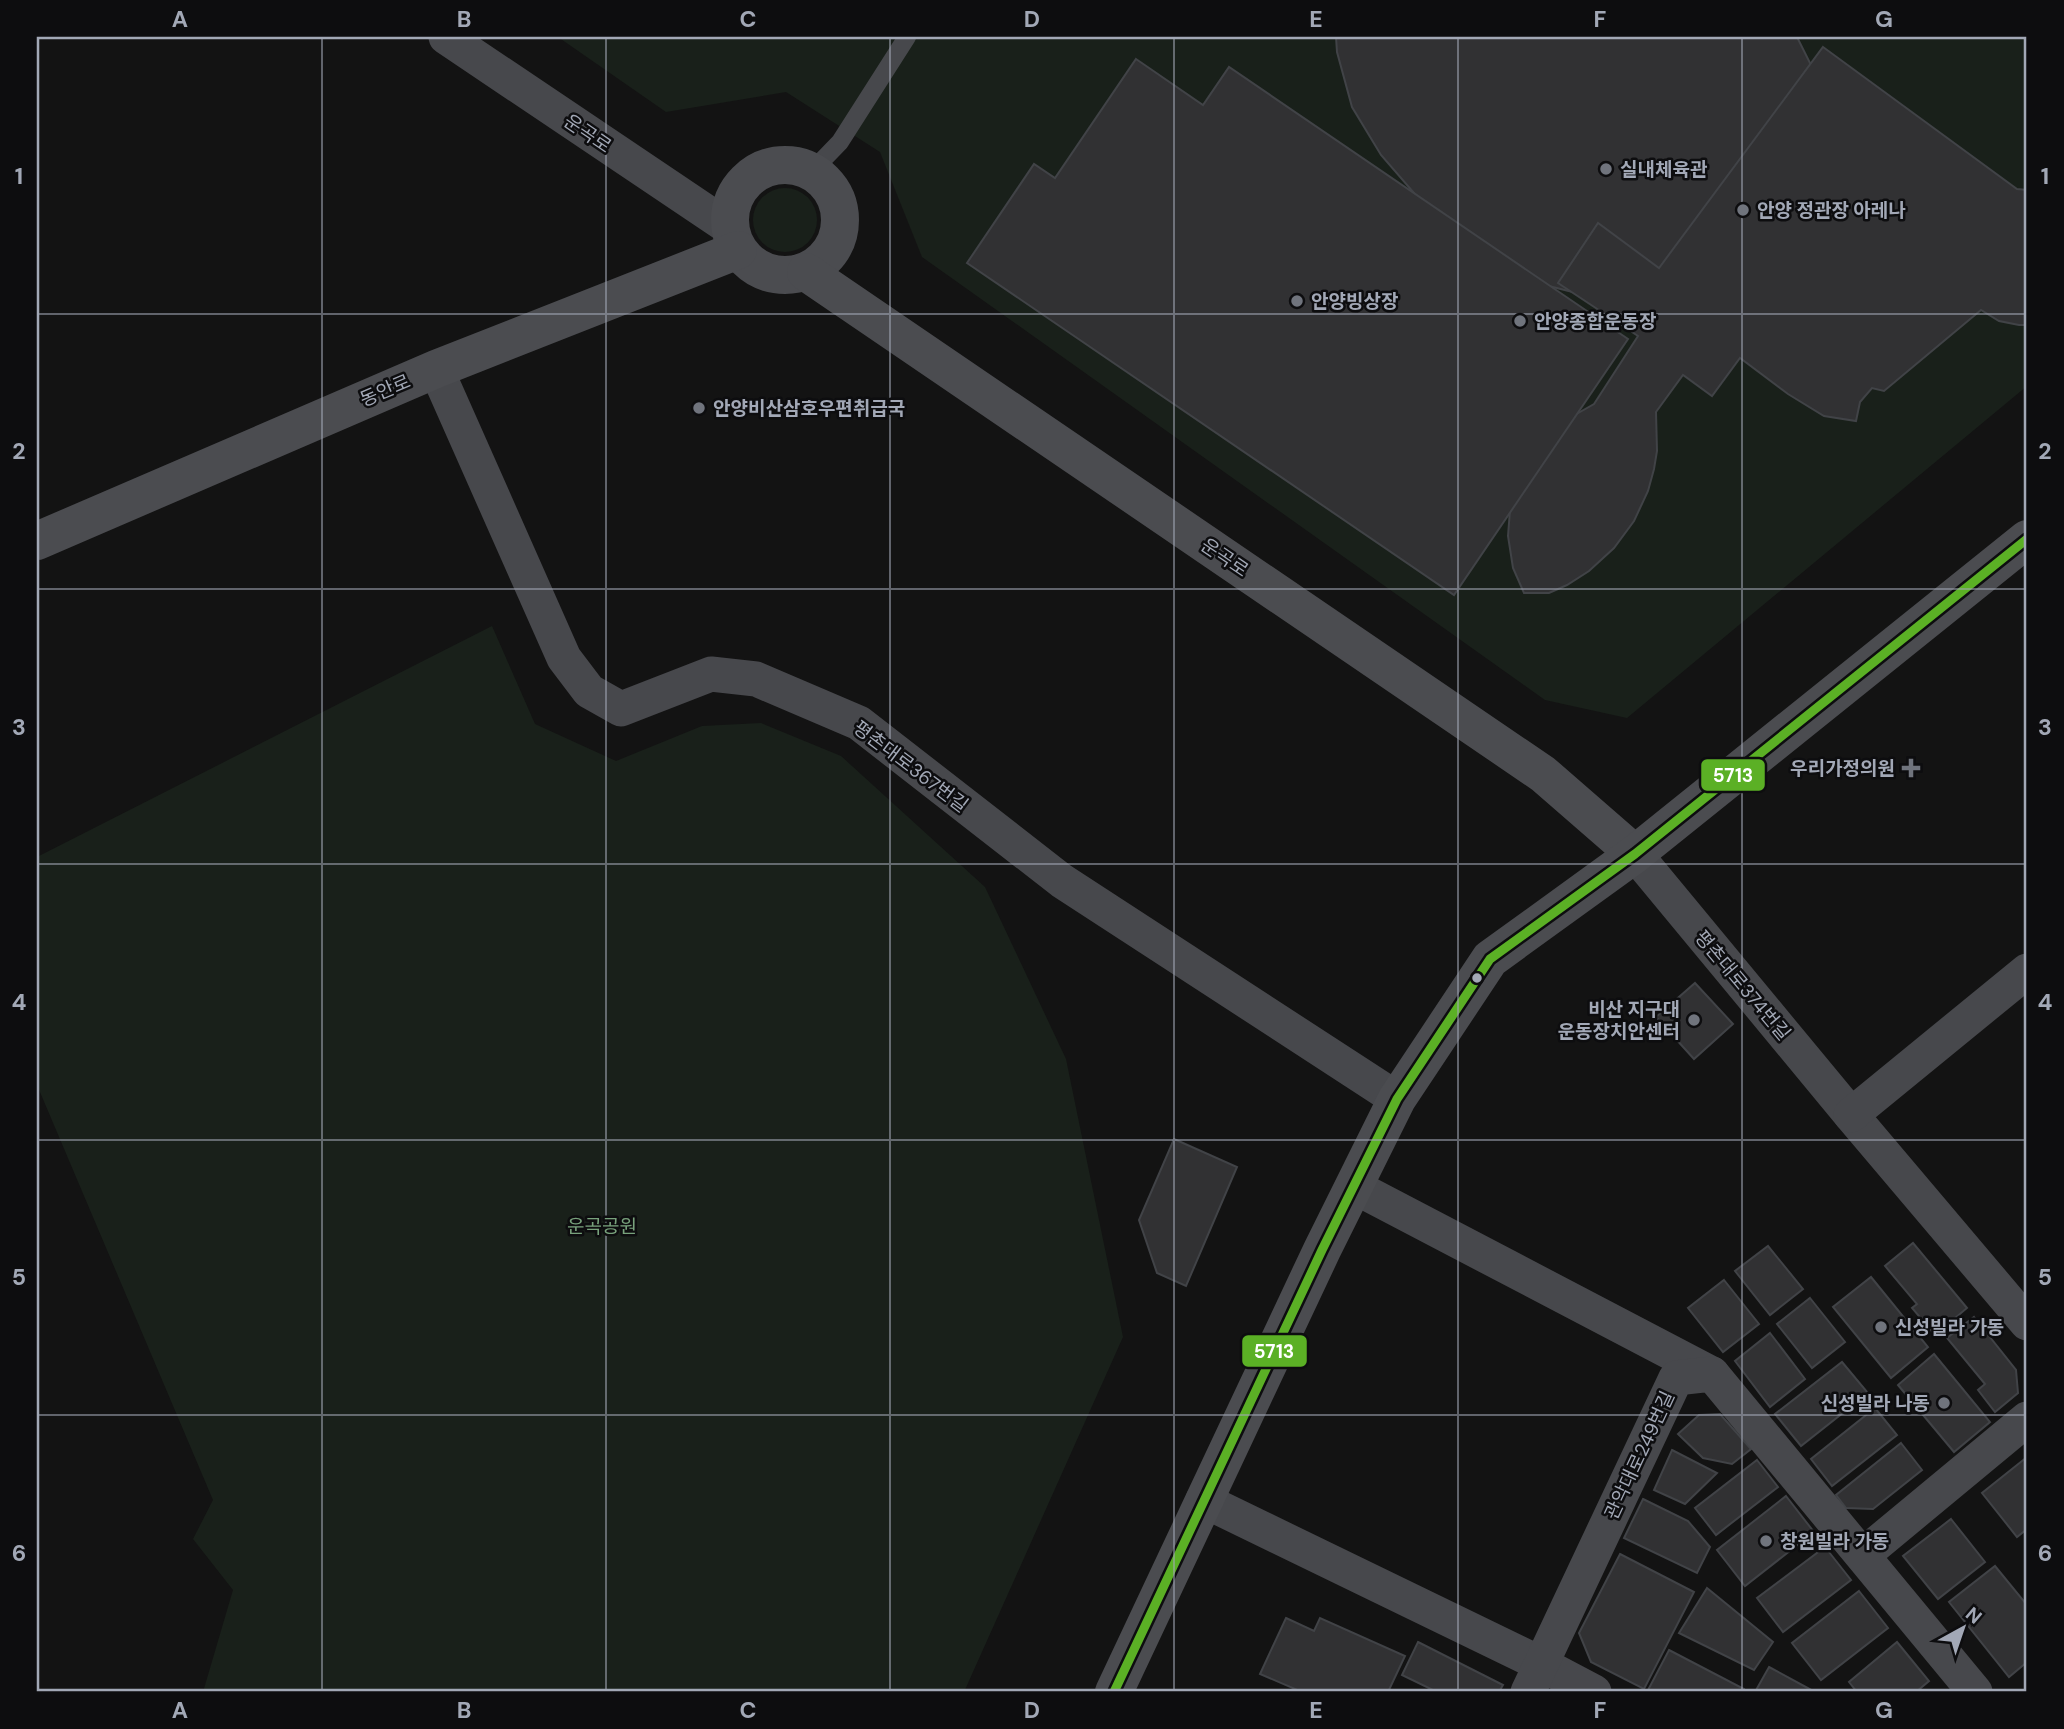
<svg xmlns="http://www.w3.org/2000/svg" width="2064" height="1729" font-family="'DM Sans','Noto Sans KR',sans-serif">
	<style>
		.green { fill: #19201a }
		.building { fill: #313133; stroke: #414347; stroke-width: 2 }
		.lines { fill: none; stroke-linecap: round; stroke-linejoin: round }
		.lane { stroke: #47484c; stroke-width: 18 }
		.street { stroke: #47484c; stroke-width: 35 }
		.secondary { stroke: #4b4c50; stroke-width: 38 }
		.bus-1-casing { stroke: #0d0d0f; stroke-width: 14 }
		.bus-1 { stroke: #5bb025; stroke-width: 9 }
		.grid { fill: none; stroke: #a2a8b6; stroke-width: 2; stroke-opacity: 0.55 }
		.poi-dot { fill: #70747d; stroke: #0d0d0f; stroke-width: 2.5 }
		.bus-dot { fill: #a2a8b6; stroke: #0d0d0f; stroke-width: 2.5 }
		.labels { text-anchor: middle; stroke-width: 5; stroke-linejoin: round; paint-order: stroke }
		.street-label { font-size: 19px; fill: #a2a8b6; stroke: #0d0d0f }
		.poi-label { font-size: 19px; font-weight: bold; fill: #a2a8b6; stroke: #0d0d0f; text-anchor: start }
		.park-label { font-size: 19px; fill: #78a27c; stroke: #0d0d0f }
		.line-badge { stroke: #0d0d0f; stroke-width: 2.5 }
		.badge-label { font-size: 19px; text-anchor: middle; font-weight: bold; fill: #fff }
		.neatline { fill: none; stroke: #a2a8b6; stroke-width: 2.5 }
		.grid-label { font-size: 23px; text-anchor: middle; font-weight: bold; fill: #a2a8b6 }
	</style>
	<rect width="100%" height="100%" fill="#131313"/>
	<g class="green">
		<polygon points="558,37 2027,37 2027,386 1627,718 1545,700 922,257 880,152 786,92 666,112"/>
		<circle cx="785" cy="220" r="32"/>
		<polygon points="492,626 535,724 616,761 702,726 761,723 841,756 985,887 1066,1059 1123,1337 964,1692 203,1692 233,1590 193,1539 213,1500 37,1085 37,857"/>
	</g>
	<g class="building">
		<polygon points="1336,37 1797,37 1812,67 1822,124 1817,183 1786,238 1740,280 1673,302 1612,302 1541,284 1470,243 1420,200 1381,155 1352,107 1337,52"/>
		<polygon points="1823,47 2017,189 2027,190 2027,325 2019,325 1999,321 1981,310 1884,391 1872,388 1860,402 1856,421 1824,416 1788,394 1740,358 1712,396 1683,375 1656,412 1657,451 1654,469 1648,491 1634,521 1614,548 1589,571 1567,585 1549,593 1524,593 1513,568 1508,536 1511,497 1527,459 1543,437 1557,425 1594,404 1638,336 1558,283 1598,223 1659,268"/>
		<polygon points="1136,59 1203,105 1229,67 1628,339 1454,595 967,263 1034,164 1055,178"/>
		<polygon points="1695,983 1733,1024 1694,1059 1656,1017"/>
		<polygon points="1174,1139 1237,1167 1186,1286 1157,1273 1139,1220"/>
		<polygon points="1913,1243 1967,1308 1935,1335 1912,1308 1917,1304 1885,1266"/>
		<polygon points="1768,1246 1803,1289 1770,1315 1735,1271"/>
		<polygon points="1871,1277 1928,1347 1891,1378 1833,1307"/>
		<polygon points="1724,1280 1759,1324 1723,1352 1688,1308"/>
		<polygon points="1810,1298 1845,1342 1812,1368 1777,1324"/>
		<polygon points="1974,1317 2016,1370 2018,1393 1995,1412 1978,1390 1985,1384 1947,1338"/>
		<polygon points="1770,1333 1805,1379 1770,1407 1735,1361"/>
		<polygon points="1934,1354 1990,1422 1954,1452 1898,1385"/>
		<polygon points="1842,1362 1868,1393 1801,1446 1775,1414"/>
		<polygon points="1875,1408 1897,1435 1832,1486 1811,1459"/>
		<polygon points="1720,1414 1751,1449 1732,1464 1703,1458 1678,1434 1699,1415"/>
		<polygon points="1901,1443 1922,1470 1873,1509 1846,1508 1836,1495"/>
		<polygon points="1672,1450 1717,1473 1685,1504 1654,1490"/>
		<polygon points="2027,1457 2027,1529 2017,1537 1982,1493"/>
		<polygon points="1757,1460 1778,1487 1716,1535 1695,1508"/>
		<polygon points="1786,1496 1814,1532 1745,1586 1717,1550"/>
		<polygon points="1643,1499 1688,1521 1710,1547 1697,1573 1624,1538"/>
		<polygon points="1951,1519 1985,1562 1938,1599 1903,1556"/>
		<polygon points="1825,1547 1851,1580 1783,1632 1757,1598"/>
		<polygon points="1620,1554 1694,1592 1644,1689 1591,1662 1579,1633"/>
		<polygon points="1995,1566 2027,1605 2027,1662 2009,1677 1949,1602"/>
		<polygon points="1707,1588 1773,1642 1754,1670 1679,1633"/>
		<polygon points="1859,1591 1888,1628 1821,1680 1792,1643"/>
		<polygon points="1286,1618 1314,1631 1320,1618 1405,1656 1388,1692 1302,1692 1260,1674"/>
		<polygon points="1418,1642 1503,1685 1499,1692 1437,1692 1402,1675"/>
		<polygon points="1897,1642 1929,1681 1916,1692 1857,1692 1849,1682"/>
		<polygon points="1669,1650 1744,1689 1743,1692 1647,1692"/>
		<polygon points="1769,1667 1815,1692 1755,1692"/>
	</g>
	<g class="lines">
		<polyline class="lane" points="811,172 840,142 907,37"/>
		<g class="street">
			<polyline points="446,37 730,228"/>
			<polyline points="436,369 564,658 589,691 621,709 711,674 756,679 859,723 1062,881 1397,1099"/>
			<polyline points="1635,854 1851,1115 2027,1323"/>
			<polyline points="1851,1115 2027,971"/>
			<polyline points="1353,1186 1712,1374"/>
			<polyline points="1203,1500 1541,1664 1594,1692"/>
			<polyline points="1863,1555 2027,1419"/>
			<polyline points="1528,1692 1676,1378 1712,1374 1975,1692"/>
		</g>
		<g class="secondary">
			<circle cx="785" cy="220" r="55"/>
			<polyline points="806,272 1543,774 1635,854"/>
			<polyline points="37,541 436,369 738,250"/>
			<polyline points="1114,1692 1322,1250 1397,1099 1490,959 1635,854 2027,539"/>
		</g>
		<g class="bus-1-casing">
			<polyline id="bus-1" points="1114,1692 1322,1250 1397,1099 1490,959 1635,854 2027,539"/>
		</g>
		<use href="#bus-1" class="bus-1"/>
	</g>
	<path class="grid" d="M322,37V1692M606,37V1692M890,37V1692M1174,37V1692M1458,37V1692M1742,37V1692M37,314H2027M37,589H2027M37,864H2027M37,1140H2027M37,1415H2027"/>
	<g class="poi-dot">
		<circle cx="1606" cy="169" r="7"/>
		<circle cx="1743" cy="210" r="7"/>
		<circle cx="1297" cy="301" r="7"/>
		<circle cx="1520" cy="321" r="7"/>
		<circle cx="699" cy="408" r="7"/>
		<path d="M1907.5 757.5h7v7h7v7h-7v7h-7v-7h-7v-7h7z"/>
		<circle cx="1694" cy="1020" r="7"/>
		<circle cx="1881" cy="1327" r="7"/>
		<circle cx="1944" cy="1403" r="7"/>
		<circle cx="1766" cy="1541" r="7"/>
	</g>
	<circle class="bus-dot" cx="1477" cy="978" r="6"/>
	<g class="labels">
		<g class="street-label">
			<text transform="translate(588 133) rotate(34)" y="7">운곡로</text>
			<text transform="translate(385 390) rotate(-23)" y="7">동안로</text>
			<text transform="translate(1225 557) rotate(34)" y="7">운곡로</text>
			<text transform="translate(911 766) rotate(37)" y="7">평촌대로367번길</text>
			<text transform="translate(1743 985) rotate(50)" y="7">평촌대로374번길</text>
			<text transform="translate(1639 1455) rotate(-65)" y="7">관악대로249번길</text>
		</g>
		<g class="poi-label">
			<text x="1620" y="176">실내체육관</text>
			<text x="1757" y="217">안양 정관장 아레나</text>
			<text x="1311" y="308">안양빙상장</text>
			<text x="1534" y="328">안양종합운동장</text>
			<text x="713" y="415">안양비산삼호우편취급국</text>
			<text x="1895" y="775" text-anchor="end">우리가정의원</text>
			<text x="1680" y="1016" text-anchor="end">비산 지구대<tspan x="1680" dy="22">운동장치안센터</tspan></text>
			<text x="1895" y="1334">신성빌라 가동</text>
			<text x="1930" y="1410" text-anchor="end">신성빌라 나동</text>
			<text x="1780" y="1548">창원빌라 가동</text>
		</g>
		<g class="park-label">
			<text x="602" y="1233">운곡공원</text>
		</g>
	</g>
	<g class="line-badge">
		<rect x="1700" y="758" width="66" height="34" rx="7" fill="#5bb025"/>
		<rect x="1241" y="1334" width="67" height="34" rx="7" fill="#5bb025"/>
	</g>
	<g class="badge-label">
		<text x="1733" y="782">5713</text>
		<text x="1274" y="1358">5713</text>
	</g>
	<rect width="2064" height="1729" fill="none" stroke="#0d0d0f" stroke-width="77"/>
	<g transform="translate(1963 1628) rotate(40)" stroke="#0d0d0f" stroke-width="5" paint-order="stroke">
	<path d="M0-5L12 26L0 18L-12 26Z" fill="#a2a8b6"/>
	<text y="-10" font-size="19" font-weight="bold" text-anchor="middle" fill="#a2a8b6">N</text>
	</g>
	<rect x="38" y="38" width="1987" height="1652" class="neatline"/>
	<g class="grid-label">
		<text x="180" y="27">A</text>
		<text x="464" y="27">B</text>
		<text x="748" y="27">C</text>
		<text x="1032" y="27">D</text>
		<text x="1316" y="27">E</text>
		<text x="1600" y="27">F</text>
		<text x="1884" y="27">G</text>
		<text x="19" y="184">1</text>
		<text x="2045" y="184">1</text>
		<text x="19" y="459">2</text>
		<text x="2045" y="459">2</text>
		<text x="19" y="735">3</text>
		<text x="2045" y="735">3</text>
		<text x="19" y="1010">4</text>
		<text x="2045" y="1010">4</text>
		<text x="19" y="1285">5</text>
		<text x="2045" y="1285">5</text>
		<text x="19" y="1561">6</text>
		<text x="2045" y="1561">6</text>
		<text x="180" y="1718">A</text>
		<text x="464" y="1718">B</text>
		<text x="748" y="1718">C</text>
		<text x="1032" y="1718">D</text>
		<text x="1316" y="1718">E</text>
		<text x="1600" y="1718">F</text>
		<text x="1884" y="1718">G</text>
	</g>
</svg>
